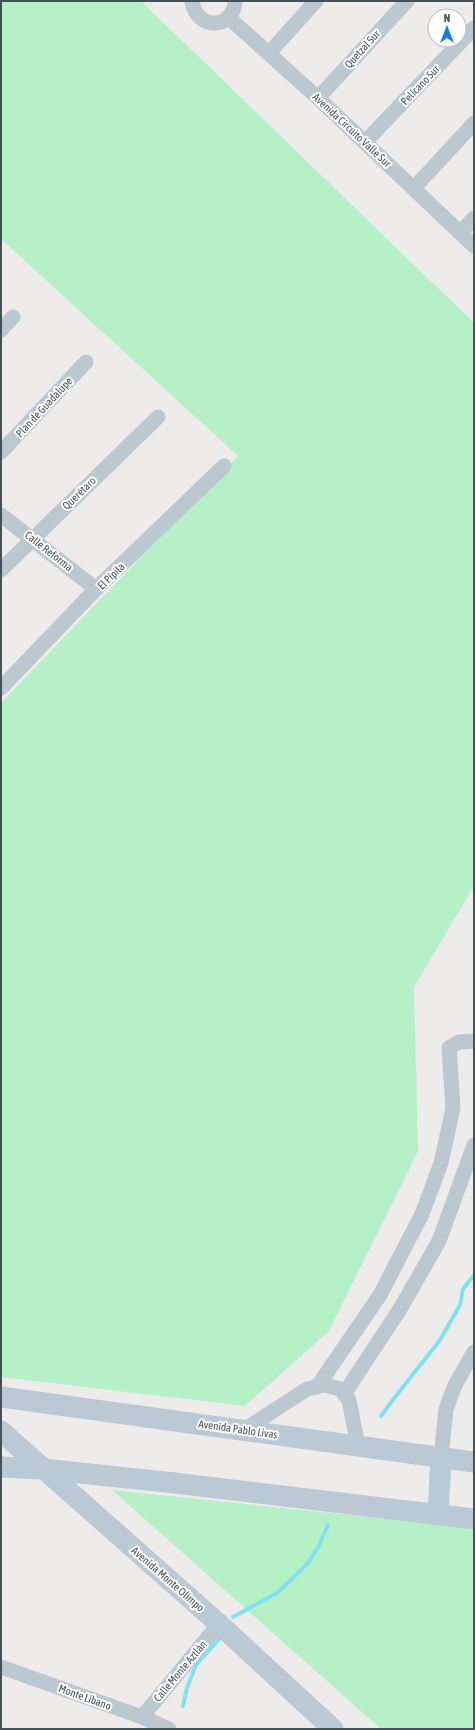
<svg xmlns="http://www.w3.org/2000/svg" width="475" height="1730" font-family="'Asap Condensed',sans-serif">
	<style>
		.green { fill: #b5f0c7 }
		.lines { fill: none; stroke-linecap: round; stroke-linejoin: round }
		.stream { stroke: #80e2f0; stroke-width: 4 }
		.street { stroke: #bbc8cf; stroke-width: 15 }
		.secondary { stroke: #bac9d4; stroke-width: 21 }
		.labels { text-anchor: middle; stroke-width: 4; stroke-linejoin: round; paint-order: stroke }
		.street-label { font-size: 11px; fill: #435159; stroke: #fff }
	</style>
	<rect width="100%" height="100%" fill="#eeebeb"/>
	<g class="green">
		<polygon points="1,1 141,1 474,323 474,886 414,987 418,1151 329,1331 245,1406 1,1377 1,703 238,456 1,239"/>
		<polygon points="112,1490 474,1528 474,1729 381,1729"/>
	</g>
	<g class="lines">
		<g class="stream">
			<polyline points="381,1416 392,1401 440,1340 460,1305 463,1289 474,1275"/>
			<polyline points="233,1617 277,1593 308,1563 319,1545 328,1525"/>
			<polyline points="183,1706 187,1688 196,1665 220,1638"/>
		</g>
		<g class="street">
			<path d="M192,1C196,31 234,30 235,1"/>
			<polyline points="228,17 318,98 474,246"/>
			<polyline points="269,53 316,1"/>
			<polyline points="318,98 407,1"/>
			<polyline points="365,142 474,28"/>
			<polyline points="414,188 474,123"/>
			<polyline points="460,233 474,218"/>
			<polyline points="1,330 13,317"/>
			<polyline points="1,452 86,362"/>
			<polyline points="1,515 96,589"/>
			<polyline points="1,570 158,417"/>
			<polyline points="1,688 96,589 224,466"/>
			<polyline points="317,1387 380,1295 422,1214 441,1163 453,1108 449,1048 459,1042 474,1041"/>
			<polyline points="344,1394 400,1309 439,1241 474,1145"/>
			<polyline points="244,1430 307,1389 324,1385 341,1389 349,1400 358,1446"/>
			<polyline points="441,1457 446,1409 455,1385 474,1352"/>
			<polyline points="1,1667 142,1717 169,1729"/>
			<polyline points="142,1717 219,1624"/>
		</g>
		<g class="secondary">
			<polyline points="1,1397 474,1462"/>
			<polyline points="1,1431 219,1624 333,1729"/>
			<polyline points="1,1467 42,1469 175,1483 474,1519"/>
			<polyline points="438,1514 441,1457"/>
		</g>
	</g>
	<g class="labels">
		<g class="street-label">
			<text transform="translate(362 49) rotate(-48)" y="4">Quetzal Sur</text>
			<text transform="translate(420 85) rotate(-46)" y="4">Pelícano Sur</text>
			<text transform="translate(352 130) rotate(43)" y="4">Avenida Circuito Valle Sur</text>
			<text transform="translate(44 407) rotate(-47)" y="4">Plan de Guadalupe</text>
			<text transform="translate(79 493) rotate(-44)" y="4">Querétaro</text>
			<text transform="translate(49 551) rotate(38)" y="4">Calle Reforma</text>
			<text transform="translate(111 576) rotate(-44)" y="4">El Pípila</text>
			<text transform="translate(238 1429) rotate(8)" y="4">Avenida Pablo Livas</text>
			<text transform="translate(168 1579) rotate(41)" y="4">Avenida Monte Olimpo</text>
			<text transform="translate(180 1671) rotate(-50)" y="4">Calle Monte Aztlán</text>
			<text transform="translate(85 1697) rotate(20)" y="4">Monte Líbano</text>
		</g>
	</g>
	<rect width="475" height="1730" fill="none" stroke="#435159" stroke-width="4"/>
	<g transform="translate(447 28)"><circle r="19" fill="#ffffff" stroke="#b4b9bd"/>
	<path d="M0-3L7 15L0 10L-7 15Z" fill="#0f7ee4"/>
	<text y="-6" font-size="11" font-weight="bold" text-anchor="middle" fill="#435159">N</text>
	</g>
</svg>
